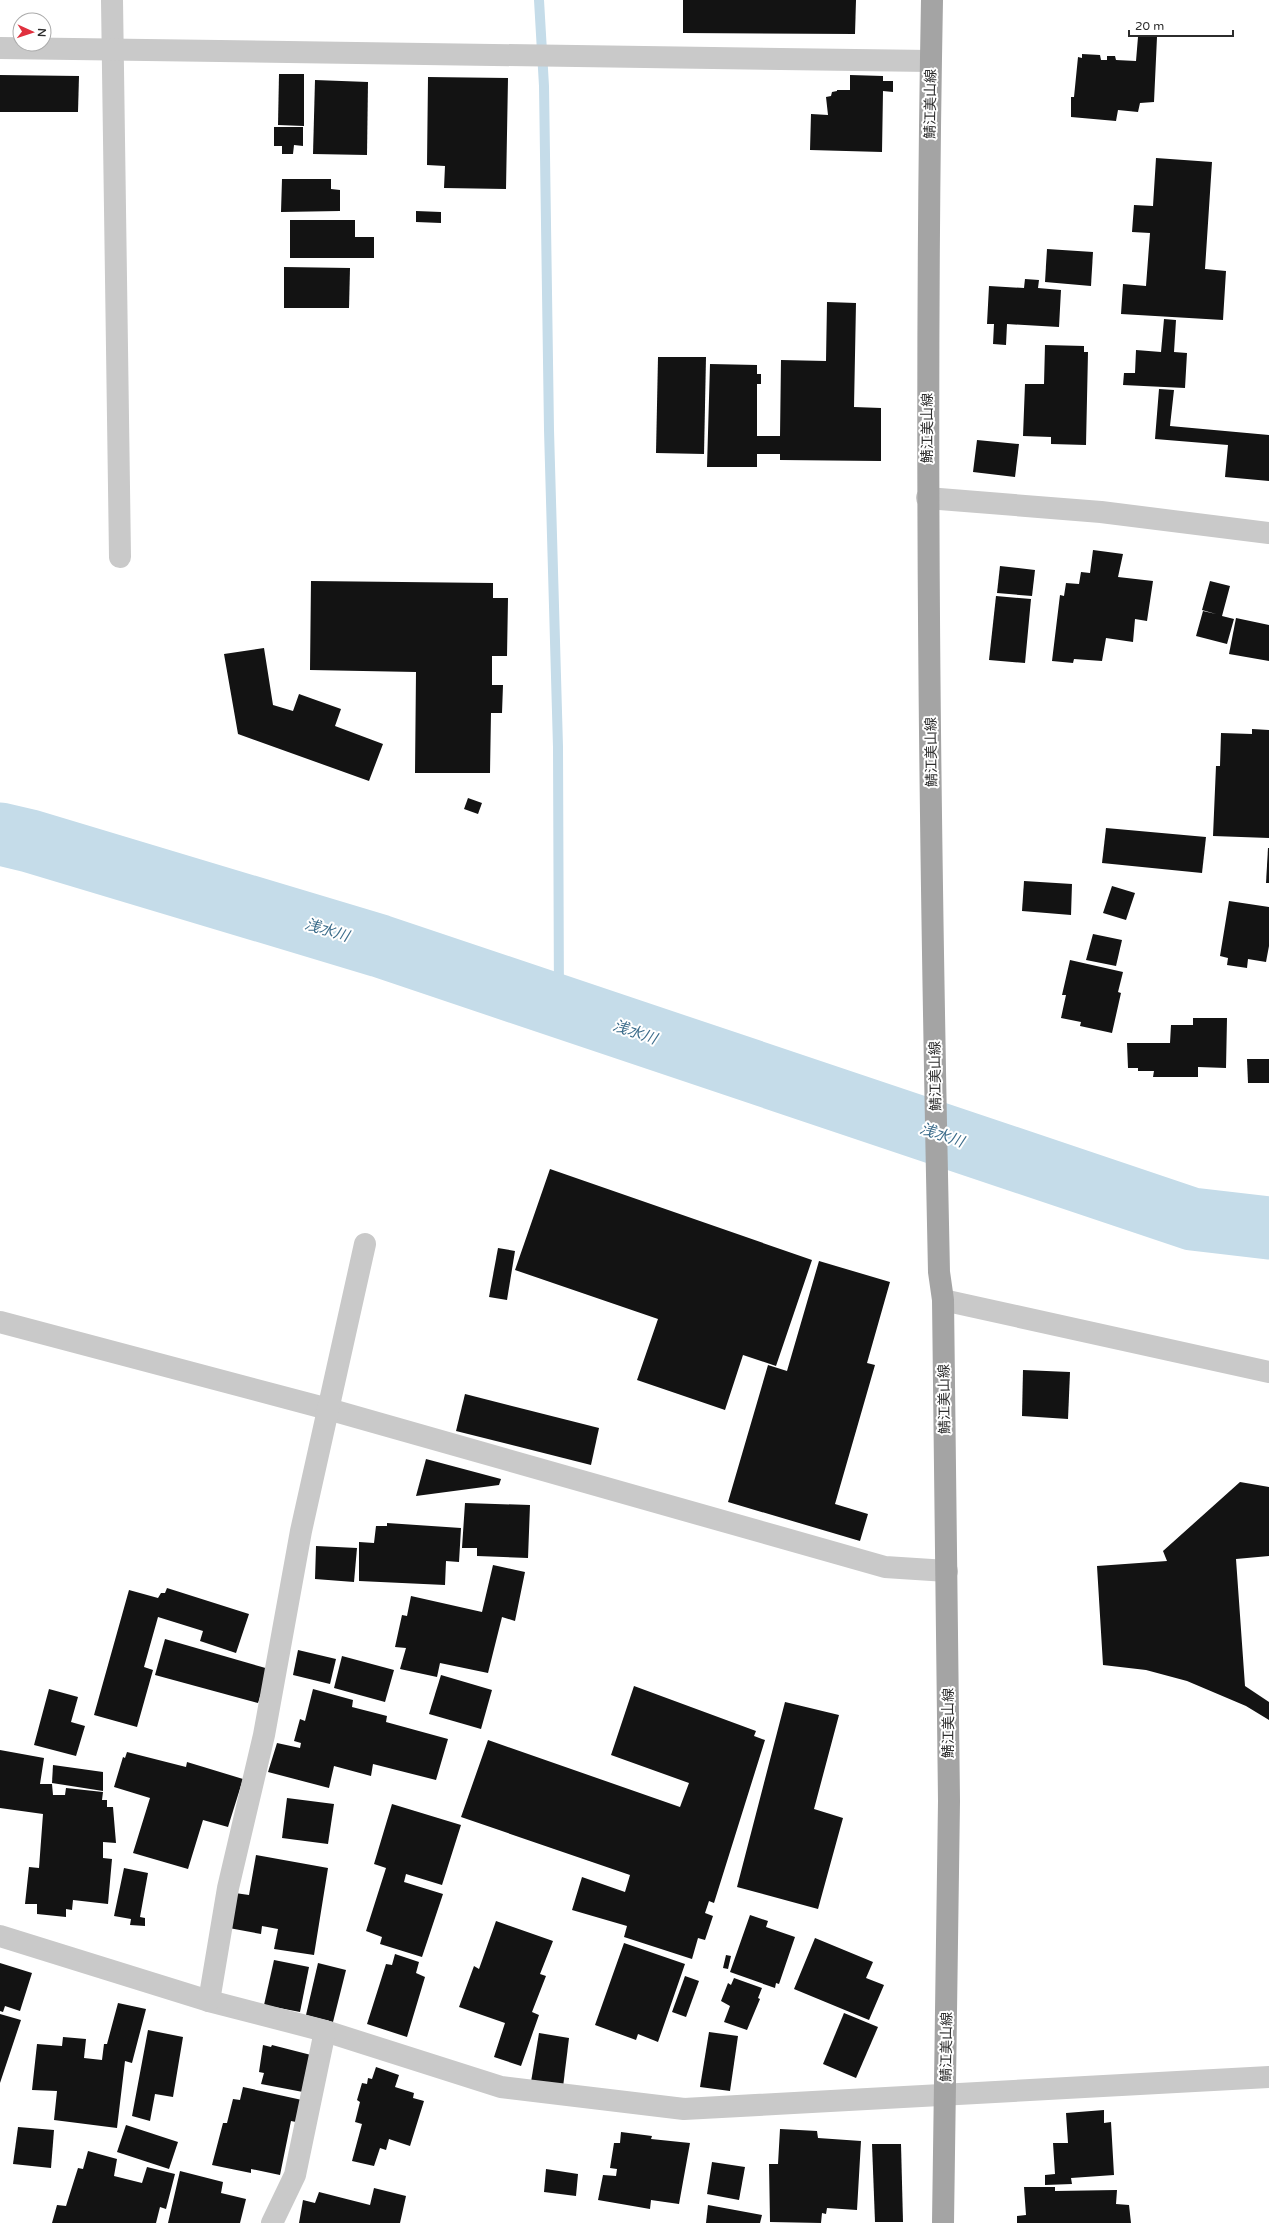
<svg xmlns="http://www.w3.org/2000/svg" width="1269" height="2223" font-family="'Varela Round','Noto Sans JP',sans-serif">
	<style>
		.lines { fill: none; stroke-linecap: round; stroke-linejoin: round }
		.stream { stroke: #c5dce9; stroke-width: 10 }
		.river { stroke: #c5dce9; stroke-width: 63 }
		.building { fill: #131313 }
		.minor { stroke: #c9c9c9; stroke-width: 22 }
		.major { stroke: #a4a4a4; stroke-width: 22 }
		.labels { text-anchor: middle; stroke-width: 4; stroke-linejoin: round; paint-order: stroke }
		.street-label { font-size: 14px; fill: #2c2c2c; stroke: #fff }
		.water-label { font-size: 15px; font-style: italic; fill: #3d6d8b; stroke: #fff }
	</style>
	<rect width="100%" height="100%" fill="#fff"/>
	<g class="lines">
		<polyline class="stream" points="539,0 544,86 549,430 558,747 559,1006"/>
		<polyline class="river" points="0,834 30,841 380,946 1192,1219 1269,1228"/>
	</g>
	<g class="building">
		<polygon points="683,0 856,0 855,34 683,33"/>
		<polygon points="1138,37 1157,37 1154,102 1140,103 1138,112 1118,110 1116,121 1071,117 1071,97 1074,97 1078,57 1082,58 1082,54 1100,55 1101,60 1107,60 1107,56 1115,56 1116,60 1136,61"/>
		<polygon points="279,74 304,74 304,126 278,125"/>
		<polygon points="0,75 79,76 78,112 0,112"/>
		<polygon points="850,75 883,76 883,81 893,81 893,92 883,91 882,152 810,150 811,114 828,115 826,97 831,96 832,92 837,91 837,90 850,90"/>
		<polygon points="428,77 508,78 506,189 444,188 445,166 427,165"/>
		<polygon points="315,80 368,82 367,155 313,154"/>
		<polygon points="274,127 303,127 303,146 294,145 293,154 282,154 282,146 274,146"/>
		<polygon points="1156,158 1212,162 1205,269 1226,271 1223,320 1121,314 1123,284 1146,286 1150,233 1132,232 1134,205 1153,206"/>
		<polygon points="282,179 331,179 331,189 340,190 340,211 281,212"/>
		<polygon points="416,211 441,212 441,223 416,222"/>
		<polygon points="290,220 355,220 355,237 374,237 374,258 290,258"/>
		<polygon points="1047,249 1093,252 1091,286 1045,282"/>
		<polygon points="284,267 350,268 349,308 284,308"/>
		<polygon points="1025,279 1039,280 1038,288 1061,290 1059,327 1007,324 1006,345 993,344 994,324 987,324 989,286 1024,288"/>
		<polygon points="827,302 856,303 854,407 881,408 881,461 780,460 780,454 757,454 757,467 707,467 710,364 757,365 757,374 761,374 761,384 757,384 757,436 780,436 781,360 826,361"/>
		<polygon points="1164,319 1176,320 1174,352 1187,353 1185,388 1123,385 1124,373 1135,373 1136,350 1161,352"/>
		<polygon points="1045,345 1084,346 1084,352 1088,352 1086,445 1051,444 1051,437 1023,436 1025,384 1044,384"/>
		<polygon points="658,357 706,357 704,454 656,453"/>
		<polygon points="1159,389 1174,390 1170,426 1269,435 1269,481 1225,477 1228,445 1155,439"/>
		<polygon points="977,440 1019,444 1015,477 973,472"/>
		<polygon points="1093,550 1123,554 1118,577 1153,581 1147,621 1135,619 1133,642 1106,638 1102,661 1074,659 1073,663 1052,661 1060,595 1064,596 1066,583 1079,584 1081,572 1090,573"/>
		<polygon points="1000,566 1035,570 1032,596 997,593"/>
		<polygon points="311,581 493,583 493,598 508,598 507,656 492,656 492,685 503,685 502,713 491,713 490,773 415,773 416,672 310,670"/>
		<polygon points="1210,581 1230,586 1222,616 1234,619 1227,644 1196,636 1203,611 1216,614 1202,610"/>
		<polygon points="996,596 1031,599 1025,663 989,660"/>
		<polygon points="1236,618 1269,625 1269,661 1229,654"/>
		<polygon points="264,648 273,705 293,711 299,694 341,709 335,726 383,744 369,781 238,734 224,654"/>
		<polygon points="1252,729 1269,730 1269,838 1213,836 1216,766 1220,766 1221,733 1252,734"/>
		<polygon points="468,798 482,803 478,814 464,809"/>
		<polygon points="1106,828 1206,837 1202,873 1102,863"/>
		<polygon points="1268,848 1269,848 1269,883 1266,883"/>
		<polygon points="1024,881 1072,884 1071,915 1022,911"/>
		<polygon points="1112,886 1135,893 1126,920 1103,913"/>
		<polygon points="1229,901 1269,907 1269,946 1266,962 1248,959 1247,968 1227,965 1228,958 1220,956"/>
		<polygon points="1093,934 1122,940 1116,966 1086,960"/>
		<polygon points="1070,960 1123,972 1118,992 1121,993 1112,1033 1080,1026 1081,1022 1061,1018 1066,995 1062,995"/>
		<polygon points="1193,1018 1227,1018 1226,1068 1198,1067 1198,1077 1153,1077 1154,1071 1138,1071 1138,1068 1128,1068 1127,1043 1170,1043 1171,1025 1193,1025"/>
		<polygon points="1247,1059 1269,1059 1269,1083 1248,1083"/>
		<polygon points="550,1169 812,1260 776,1366 743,1355 725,1410 637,1380 658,1319 515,1270"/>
		<polygon points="498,1248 515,1251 507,1300 489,1297"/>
		<polygon points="819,1261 890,1282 867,1363 875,1365 835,1504 868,1514 860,1541 728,1502 768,1365 787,1371"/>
		<polygon points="1023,1370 1070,1372 1068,1419 1022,1416"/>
		<polygon points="465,1394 599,1428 591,1465 456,1431"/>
		<polygon points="426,1459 501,1479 499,1485 416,1496"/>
		<polygon points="1240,1482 1269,1487 1269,1556 1236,1559 1245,1686 1269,1702 1269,1720 1246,1706 1187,1681 1146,1670 1103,1665 1097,1566 1167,1561 1163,1551"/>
		<polygon points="465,1503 530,1505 528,1558 477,1556 477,1548 462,1548"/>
		<polygon points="387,1523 461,1528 459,1562 446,1561 445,1585 359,1581 359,1542 374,1543 376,1526 387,1526"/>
		<polygon points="316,1546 357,1548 354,1582 315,1579"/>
		<polygon points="493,1565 525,1572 515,1621 502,1617 488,1673 440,1663 437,1677 400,1669 406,1648 395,1647 402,1615 407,1616 411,1596 482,1612"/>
		<polygon points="167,1588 249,1614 236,1653 200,1641 203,1631 158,1617 144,1667 153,1670 137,1727 94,1715 129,1590 158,1598 161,1593 165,1593"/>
		<polygon points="165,1639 269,1669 258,1703 155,1675"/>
		<polygon points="298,1650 336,1659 330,1684 293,1675"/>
		<polygon points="342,1656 394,1670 385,1702 334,1688"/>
		<polygon points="441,1675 492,1690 481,1729 429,1714"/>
		<polygon points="634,1686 756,1731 754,1736 765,1740 714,1903 709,1901 705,1913 713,1916 705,1940 698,1938 692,1959 624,1937 627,1926 572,1910 582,1877 625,1892 630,1875 461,1817 488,1740 680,1807 689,1783 611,1755"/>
		<polygon points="49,1689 78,1697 71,1722 85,1726 76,1756 34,1745"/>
		<polygon points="313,1689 353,1700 352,1707 387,1716 386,1722 448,1739 436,1780 373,1764 371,1776 334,1766 329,1788 268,1772 277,1743 300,1748 301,1743 294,1741 300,1719 305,1721"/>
		<polygon points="785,1702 839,1715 814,1809 843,1818 818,1909 737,1887"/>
		<polygon points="0,1750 44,1758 40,1784 52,1784 53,1795 65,1795 66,1788 103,1792 102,1800 107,1800 107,1807 113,1807 116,1843 103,1842 103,1858 112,1859 108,1904 73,1900 72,1910 66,1909 66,1917 37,1914 37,1904 25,1904 29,1867 39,1868 43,1814 0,1808"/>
		<polygon points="127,1752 186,1767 187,1762 243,1779 228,1827 203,1820 188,1869 133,1853 150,1798 114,1787 123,1757 125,1758"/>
		<polygon points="53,1765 103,1772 103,1791 52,1783"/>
		<polygon points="287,1798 334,1804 328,1844 282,1838"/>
		<polygon points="392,1804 461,1825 442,1885 406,1874 404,1882 443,1894 422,1957 380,1944 382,1937 366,1931 386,1868 374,1864"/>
		<polygon points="256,1855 328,1868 314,1955 274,1949 278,1929 262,1926 261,1934 229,1928 235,1893 249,1895"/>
		<polygon points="124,1868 148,1873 140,1917 145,1918 145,1926 130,1925 131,1919 114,1916"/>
		<polygon points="750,1915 768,1921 766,1927 795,1937 779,1984 776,1983 775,1988 730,1972"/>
		<polygon points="496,1921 553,1941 540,1974 546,1976 532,2012 539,2015 521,2066 494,2057 505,2023 459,2007 474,1966 479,1969"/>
		<polygon points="815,1938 873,1962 866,1978 884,1985 869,2020 794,1989"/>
		<polygon points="624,1943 685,1964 658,2042 638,2034 636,2040 595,2025"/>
		<polygon points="395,1954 419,1962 416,1973 425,1977 407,2037 367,2024 386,1964 392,1965"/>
		<polygon points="726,1955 731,1956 728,1969 723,1968"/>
		<polygon points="274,1960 309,1967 300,2012 264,2005"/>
		<polygon points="0,1963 32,1973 20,2011 5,2006 3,2012 0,2011"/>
		<polygon points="318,1963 346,1970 333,2022 306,2015"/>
		<polygon points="685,1976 699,1981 686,2017 672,2012"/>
		<polygon points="734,1978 762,1988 758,1998 760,1999 747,2030 724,2022 730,2006 721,2001 728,1983 731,1985"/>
		<polygon points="118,2003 146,2009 132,2063 125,2061 117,2128 54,2120 57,2091 32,2090 37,2044 62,2046 63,2037 86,2039 84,2058 102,2060 104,2044 107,2044"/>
		<polygon points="844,2013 878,2027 856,2078 823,2064"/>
		<polygon points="0,2014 21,2020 0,2083"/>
		<polygon points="148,2030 183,2037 173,2097 155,2094 150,2121 132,2116"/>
		<polygon points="709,2032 738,2036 730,2091 700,2087"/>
		<polygon points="539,2033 569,2038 563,2087 531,2082"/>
		<polygon points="263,2045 271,2047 272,2045 311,2055 303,2092 261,2084 264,2073 259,2072"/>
		<polygon points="376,2067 399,2075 395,2087 414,2093 413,2098 424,2101 410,2146 389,2139 386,2150 380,2148 374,2166 352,2161 362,2124 355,2122 360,2102 357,2100 362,2083 367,2084 368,2078 372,2079"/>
		<polygon points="243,2087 302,2100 296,2122 291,2121 280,2175 251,2169 251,2173 212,2165 223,2123 227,2123 233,2099 240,2100"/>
		<polygon points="1104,2110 1104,2123 1111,2122 1114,2175 1071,2178 1072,2184 1045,2185 1045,2175 1055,2174 1053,2143 1068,2143 1066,2113"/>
		<polygon points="126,2125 178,2142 169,2169 117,2152"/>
		<polygon points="18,2127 54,2130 51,2168 13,2164"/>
		<polygon points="780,2129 817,2131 818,2138 861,2141 857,2210 827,2208 826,2214 822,2213 821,2223 770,2222 769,2164 778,2164"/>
		<polygon points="621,2132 652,2136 651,2139 690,2143 679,2204 651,2200 650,2209 598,2200 603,2175 616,2176 617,2169 610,2168 614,2143 620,2143"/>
		<polygon points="872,2144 901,2144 903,2222 875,2222"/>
		<polygon points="88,2151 117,2159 114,2176 142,2183 147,2167 175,2174 166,2209 160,2207 156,2223 52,2223 57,2205 66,2206 78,2168 83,2169"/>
		<polygon points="712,2162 745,2167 739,2200 707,2194"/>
		<polygon points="546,2169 578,2174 576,2196 544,2192"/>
		<polygon points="180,2171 223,2182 221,2193 246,2199 240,2223 168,2223"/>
		<polygon points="1024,2187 1055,2187 1055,2191 1117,2190 1116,2204 1129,2205 1131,2223 1017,2223 1017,2216 1026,2215"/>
		<polygon points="374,2188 406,2196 400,2223 299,2223 303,2200 315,2203 319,2192 370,2205"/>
		<polygon points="708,2205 762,2215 760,2223 706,2223"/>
	</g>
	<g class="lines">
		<g class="minor">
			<polyline points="112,0 120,557"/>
			<polyline points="0,48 930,61"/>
			<polyline points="927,498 1101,512 1269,533"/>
			<polyline points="943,1300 1269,1372"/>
			<polyline points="0,1322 328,1409 885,1567 947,1571"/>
			<polyline points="0,1936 209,2001 325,2031 501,2087 684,2109 1269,2077"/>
			<polyline points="209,2001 228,1888 264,1735 301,1531 365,1244"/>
			<polyline points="272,2223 295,2175 325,2031"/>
		</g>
		<path class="major" d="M932,0C924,424 930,848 939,1272L943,1300L949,1801L943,2223"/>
	</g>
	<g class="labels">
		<g class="street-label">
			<text transform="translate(930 104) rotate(-89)" y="5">鯖江美山線</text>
			<text transform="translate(927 428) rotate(-90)" y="5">鯖江美山線</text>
			<text transform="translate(931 752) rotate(-91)" y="5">鯖江美山線</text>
			<text transform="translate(935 1076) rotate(-91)" y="5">鯖江美山線</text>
			<text transform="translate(944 1399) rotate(-91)" y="5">鯖江美山線</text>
			<text transform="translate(948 1723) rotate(-90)" y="5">鯖江美山線</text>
			<text transform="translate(946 2047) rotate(-89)" y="5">鯖江美山線</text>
		</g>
		<g class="water-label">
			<text transform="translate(327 930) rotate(17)" y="5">浅水川</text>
			<text transform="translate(635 1032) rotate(19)" y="5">浅水川</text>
			<text transform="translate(942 1135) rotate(19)" y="5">浅水川</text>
		</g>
	</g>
	<g transform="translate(32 32) rotate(93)"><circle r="19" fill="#ffffff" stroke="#ababab"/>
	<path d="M0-3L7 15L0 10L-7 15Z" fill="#e0303e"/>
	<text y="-6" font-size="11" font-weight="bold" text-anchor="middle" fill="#2c2c2c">N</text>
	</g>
	<path d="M1129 30v6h104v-6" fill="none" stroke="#2c2c2c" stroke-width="2"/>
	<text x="1135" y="30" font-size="12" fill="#2c2c2c" stroke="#ffffff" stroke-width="3" paint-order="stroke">20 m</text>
</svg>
